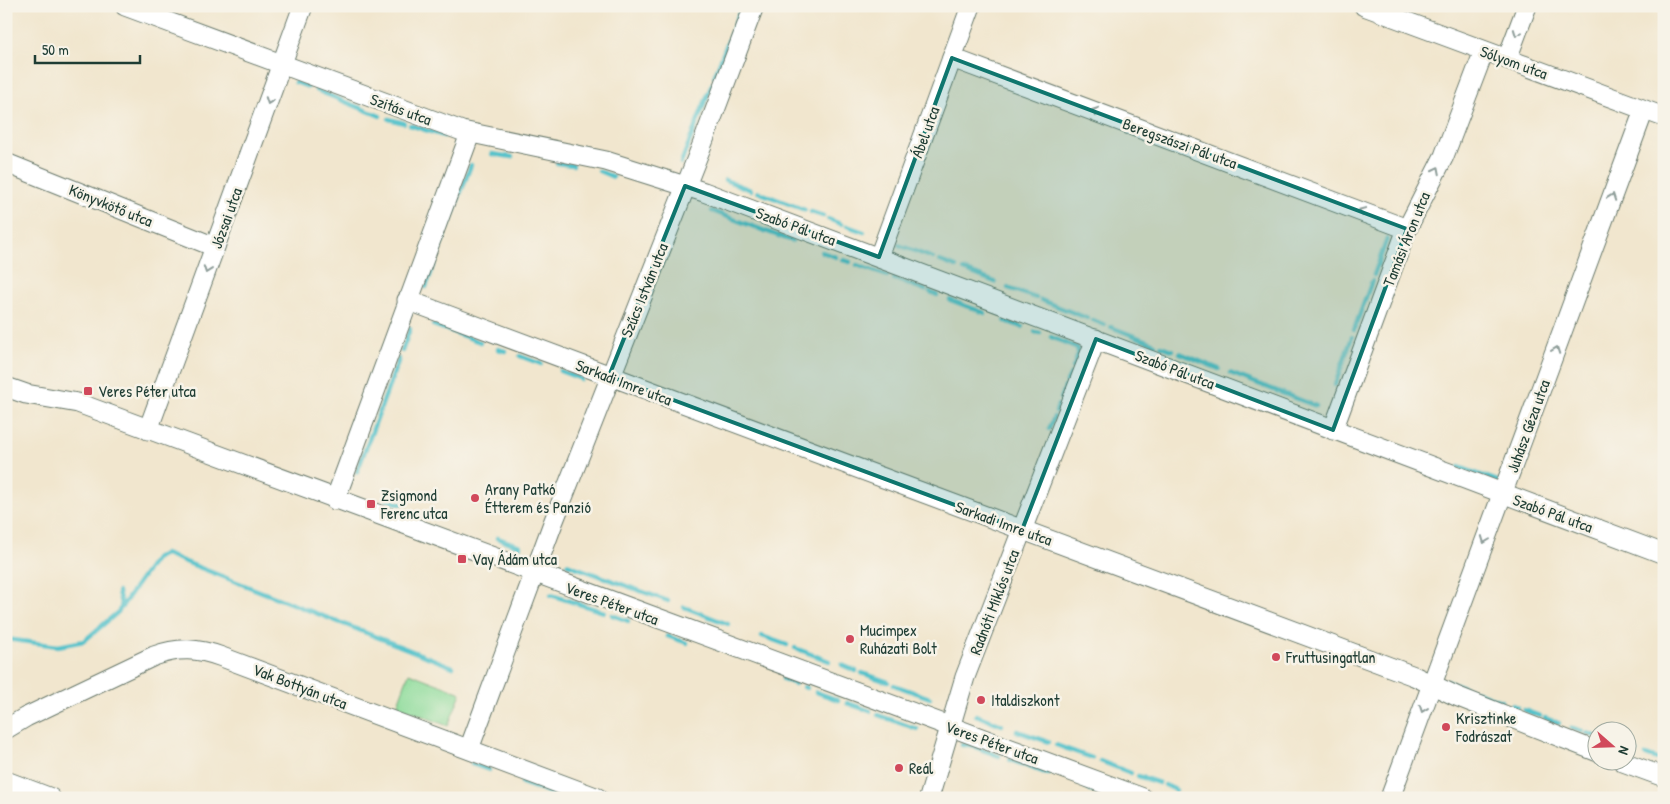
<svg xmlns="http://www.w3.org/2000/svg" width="1670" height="804" font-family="'Patrick Hand',sans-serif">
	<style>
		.green { fill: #8edc9b; stroke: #568c68 }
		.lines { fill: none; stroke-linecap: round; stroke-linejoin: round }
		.stream { stroke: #55c2cb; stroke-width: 4.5 }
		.minor-casing { stroke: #68786a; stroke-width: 21 }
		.minor { stroke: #fff; stroke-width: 19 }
		.oneway { stroke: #8f9e9a }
		.marked { fill: #0f766e; fill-opacity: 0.2; stroke: #0f766e; stroke-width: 4; stroke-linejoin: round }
		.poi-dot { fill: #d1495b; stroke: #f7f3e8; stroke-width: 2 }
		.labels { text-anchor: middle; stroke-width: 5; stroke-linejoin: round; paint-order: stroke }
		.street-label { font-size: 16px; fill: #1f3d34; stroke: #f7f3e8 }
		.poi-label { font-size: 16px; fill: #1f3d34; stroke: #f7f3e8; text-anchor: start }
	</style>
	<rect width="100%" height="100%" fill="#f7f3e8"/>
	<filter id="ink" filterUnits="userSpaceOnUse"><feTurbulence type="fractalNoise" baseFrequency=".02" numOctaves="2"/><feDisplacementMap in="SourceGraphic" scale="10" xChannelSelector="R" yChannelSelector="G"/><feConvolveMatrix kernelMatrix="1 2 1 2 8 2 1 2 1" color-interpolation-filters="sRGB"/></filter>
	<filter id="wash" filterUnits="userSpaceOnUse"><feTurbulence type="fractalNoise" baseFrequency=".0096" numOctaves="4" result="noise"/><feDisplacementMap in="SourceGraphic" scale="20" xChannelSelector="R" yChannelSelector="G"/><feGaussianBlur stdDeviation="1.12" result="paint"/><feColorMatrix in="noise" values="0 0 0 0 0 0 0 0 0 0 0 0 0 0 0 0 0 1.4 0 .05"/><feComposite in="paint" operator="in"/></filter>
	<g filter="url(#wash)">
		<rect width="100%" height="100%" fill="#f1e6ce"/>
		<polygon class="green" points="409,673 461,693 448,726 397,706"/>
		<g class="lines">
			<g class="stream">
				<polyline points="714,77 741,8"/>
				<polyline points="295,82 308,87"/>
				<polyline points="316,90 380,116"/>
				<polyline points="389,119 404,123"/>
				<polyline points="410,125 444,136"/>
				<polyline points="492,154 512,157"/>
				<polyline points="557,163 573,165"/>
				<polyline points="681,163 712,84"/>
				<polyline points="599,171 613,177"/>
				<polyline points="725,180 751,190"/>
				<polyline points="758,192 805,210"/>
				<polyline points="712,211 792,241"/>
				<polyline points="811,212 823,216"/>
				<polyline points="828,219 841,224"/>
				<polyline points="847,226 864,232"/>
				<polyline points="447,229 471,165"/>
				<polyline points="899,245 933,258"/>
				<polyline points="822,252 836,257"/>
				<polyline points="843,260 850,262"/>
				<polyline points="940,261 956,267"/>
				<polyline points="857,265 887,276"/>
				<polyline points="964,270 995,282"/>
				<polyline points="1374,275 1387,239"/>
				<polyline points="894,279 925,290"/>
				<polyline points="426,287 444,236"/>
				<polyline points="1008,288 1036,298"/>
				<polyline points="930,292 937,295"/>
				<polyline points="950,300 985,313"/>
				<polyline points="1041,300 1087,318"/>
				<polyline points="1093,320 1105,325"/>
				<polyline points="1005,321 1022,327"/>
				<polyline points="433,325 480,342"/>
				<polyline points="1111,327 1155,344"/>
				<polyline points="1354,330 1372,281"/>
				<polyline points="1035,332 1040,333"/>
				<polyline points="1051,337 1078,348 1077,356"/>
				<polyline points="1161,346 1172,350"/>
				<polyline points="498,349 505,351"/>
				<polyline points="402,351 410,329"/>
				<polyline points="1180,353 1219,369"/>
				<polyline points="520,356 541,364"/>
				<polyline points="1073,368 1077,358"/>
				<polyline points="560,371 581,379"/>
				<polyline points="1230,373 1316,406"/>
				<polyline points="1067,382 1071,374"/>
				<polyline points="1335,385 1352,337"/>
				<polyline points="1061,399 1065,387"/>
				<polyline points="1056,412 1058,405"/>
				<polyline points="1049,429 1054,417"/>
				<polyline points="1459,467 1498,481"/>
				<polyline points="357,472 399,359"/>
				<polyline points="385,499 401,504"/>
				<polyline points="497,538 520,546"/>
				<polyline points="567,564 668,601"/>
				<polyline points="118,592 122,607"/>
				<polyline points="551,595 604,612"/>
				<polyline points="684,607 728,624"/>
				<polyline points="612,615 628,621"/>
				<polyline points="667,636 687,643"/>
				<polyline points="762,636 787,645"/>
				<polyline points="6,639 58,646 84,641 118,612 155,559 165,554 453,667"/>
				<polyline points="795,648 829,661"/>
				<polyline points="842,665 856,671"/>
				<polyline points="862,673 888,682"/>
				<polyline points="783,679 795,684"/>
				<polyline points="1448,681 1501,701"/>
				<polyline points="894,685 930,698"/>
				<polyline points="804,687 807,688"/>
				<polyline points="816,692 838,700"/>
				<polyline points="847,703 870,711"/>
				<polyline points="1512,705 1517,707"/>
				<polyline points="1524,710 1540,716"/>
				<polyline points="878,715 917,729"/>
				<polyline points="976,715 1002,725"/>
				<polyline points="1545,718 1559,723"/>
				<polyline points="1572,728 1582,731"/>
				<polyline points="1017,731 1049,742"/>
				<polyline points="1587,733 1598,737"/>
				<polyline points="962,745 969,745 999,756"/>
				<polyline points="1056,745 1092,758"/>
				<polyline points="1628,748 1637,752"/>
				<polyline points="1646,755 1660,760"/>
				<polyline points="1010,760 1048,774"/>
				<polyline points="1100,761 1131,773"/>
				<polyline points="472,764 489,770"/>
				<polyline points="1138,776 1159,783"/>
				<polyline points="522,783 552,794"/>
				<polyline points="1165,785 1176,790"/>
				<polyline points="1087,788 1096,792"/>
			</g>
		</g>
	</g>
	<g filter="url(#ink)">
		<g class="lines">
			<g class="minor-casing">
				<g id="minor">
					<polyline points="125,6 462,131 606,161 704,192 1664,554"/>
					<polyline points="1364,6 1664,117"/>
					<polyline points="952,58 1407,229"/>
					<polyline points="1507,59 1527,6"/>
					<polyline points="6,163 215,247"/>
					<polyline points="879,257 971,6"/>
					<polyline points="407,300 1414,676 1456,696 1598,752"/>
					<polyline points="6,387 26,394 78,403 1143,798"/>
					<polyline points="148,430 303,6"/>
					<polyline points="1333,430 1407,229 1444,156 1484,51"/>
					<polyline points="335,500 470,134"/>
					<path d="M6,729L26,717L154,656C178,647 198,648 222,657L598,798"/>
					<polyline points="469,749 553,523 702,145 754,6"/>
					<polyline points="1623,762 1664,777"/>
					<polyline points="6,781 51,798"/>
					<polyline points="929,798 965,677 1096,339"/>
					<polyline points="1390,798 1644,110"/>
				</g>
			</g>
			<use href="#minor" class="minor"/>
		</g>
		<defs><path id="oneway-chevron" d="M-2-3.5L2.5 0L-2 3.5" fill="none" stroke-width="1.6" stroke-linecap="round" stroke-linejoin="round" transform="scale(1.25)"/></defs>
		<g class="oneway">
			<use href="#oneway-chevron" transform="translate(1517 33) rotate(111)"/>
			<use href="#oneway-chevron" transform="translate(269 101) rotate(110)"/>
			<use href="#oneway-chevron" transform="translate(1095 111) rotate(-160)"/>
			<use href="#oneway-chevron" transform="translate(1437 170) rotate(-63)"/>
			<use href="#oneway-chevron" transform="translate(1612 197) rotate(-70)"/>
			<use href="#oneway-chevron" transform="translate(1362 211) rotate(-158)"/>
			<use href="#oneway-chevron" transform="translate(207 270) rotate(110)"/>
			<use href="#oneway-chevron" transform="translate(1556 350) rotate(-70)"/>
			<use href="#oneway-chevron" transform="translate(1485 540) rotate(111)"/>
			<use href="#oneway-chevron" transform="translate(1423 709) rotate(110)"/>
		</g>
	</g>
	<path class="marked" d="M952,58L1407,229L1333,430L1096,339L1022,530L609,376L685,186L879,257Z"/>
	<g class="poi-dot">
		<rect x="83" y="386" width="10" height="10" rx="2.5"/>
		<circle cx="475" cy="498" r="5"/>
		<rect x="366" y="499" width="10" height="10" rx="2.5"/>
		<rect x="457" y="554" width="10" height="10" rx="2.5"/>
		<circle cx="850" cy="639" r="5"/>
		<circle cx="1276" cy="657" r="5"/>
		<circle cx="981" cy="700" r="5"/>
		<circle cx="1446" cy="727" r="5"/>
		<circle cx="899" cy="768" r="5"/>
	</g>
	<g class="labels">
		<g class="street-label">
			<text transform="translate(1514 62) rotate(20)" y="6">Sólyom utca</text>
			<text transform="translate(401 109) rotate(20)" y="6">Szitás utca</text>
			<text transform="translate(925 132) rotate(-70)" y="6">Ábel utca</text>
			<text transform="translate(1180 143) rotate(20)" y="6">Beregszászi Pál utca</text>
			<text transform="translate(111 205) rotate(22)" y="6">Könyvkötő utca</text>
			<text transform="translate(226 218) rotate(-70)" y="6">Józsai utca</text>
			<text transform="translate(796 226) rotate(20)" y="6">Szabó Pál utca</text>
			<text transform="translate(1406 239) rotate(-68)" y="6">Tamási Áron utca</text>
			<text transform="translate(644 290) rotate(-68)" y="6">Szűcs István utca</text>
			<text transform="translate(1175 369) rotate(21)" y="6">Szabó Pál utca</text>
			<text transform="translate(624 382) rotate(21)" y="6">Sarkadi Imre utca</text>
			<text transform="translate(1528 426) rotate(-70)" y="6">Juhász Géza utca</text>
			<text transform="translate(1553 513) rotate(20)" y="6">Szabó Pál utca</text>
			<text transform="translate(1004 523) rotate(20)" y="6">Sarkadi Imre utca</text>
			<text transform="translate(994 602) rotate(-69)" y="6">Radnóti Miklós utca</text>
			<text transform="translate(612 603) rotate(20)" y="6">Veres Péter utca</text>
			<text transform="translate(300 686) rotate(21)" y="6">Vak Bottyán utca</text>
			<text transform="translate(992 742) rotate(20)" y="6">Veres Péter utca</text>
		</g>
		<g class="poi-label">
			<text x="98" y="397">Veres Péter utca</text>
			<text x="485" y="495">Arany Patkó<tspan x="485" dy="18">Étterem és Panzió</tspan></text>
			<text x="381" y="501">Zsigmond<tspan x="381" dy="18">Ferenc utca</tspan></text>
			<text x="472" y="565">Vay Ádám utca</text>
			<text x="860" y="636">Mucimpex<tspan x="860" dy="18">Ruházati Bolt</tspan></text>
			<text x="1286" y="663">Fruttusingatlan</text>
			<text x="991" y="706">Italdiszkont</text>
			<text x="1456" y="724">Krisztinke<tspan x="1456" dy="18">Fodrászat</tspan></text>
			<text x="909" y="774">Reál</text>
		</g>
	</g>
	<rect width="1670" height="804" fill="none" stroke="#f7f3e8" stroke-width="25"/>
	<g transform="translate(1612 746) rotate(110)"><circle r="24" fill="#f7f3e8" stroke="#a1aaa0"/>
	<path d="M0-4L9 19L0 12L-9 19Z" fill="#d1495b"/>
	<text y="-8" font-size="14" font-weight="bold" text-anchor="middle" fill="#1f3d34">N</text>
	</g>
	<path d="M35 55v8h105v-8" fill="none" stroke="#1f3d34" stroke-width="2.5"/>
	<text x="42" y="55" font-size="15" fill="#1f3d34" stroke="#f7f3e8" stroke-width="4" paint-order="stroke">50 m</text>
</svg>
